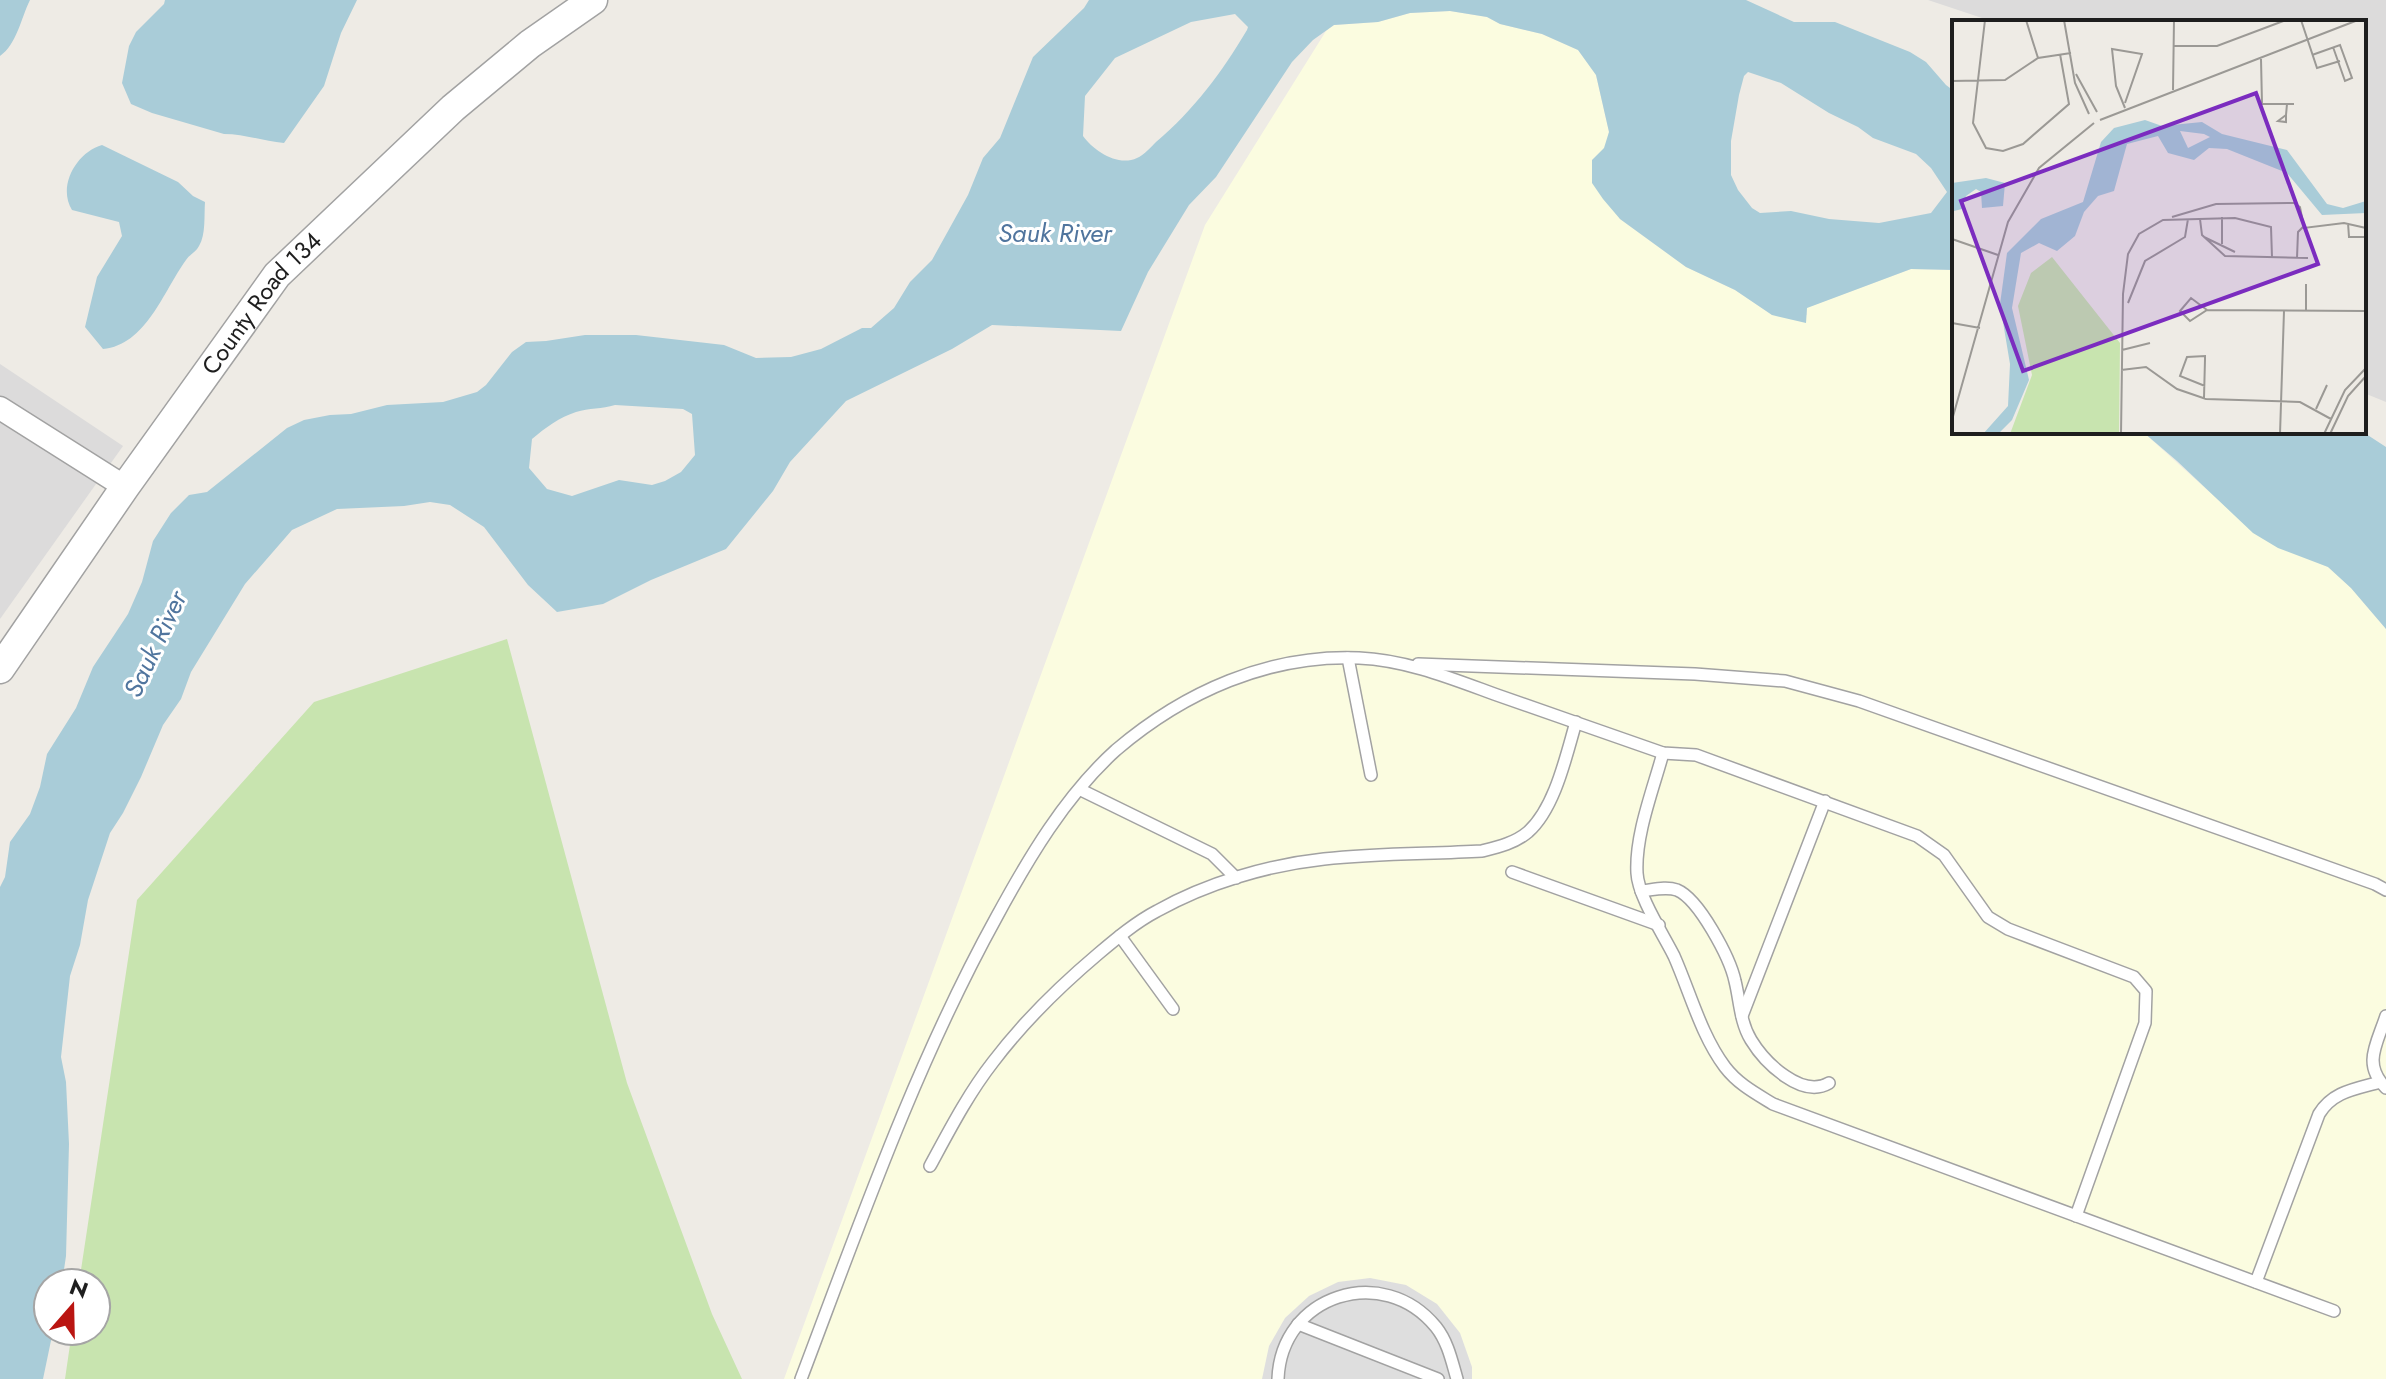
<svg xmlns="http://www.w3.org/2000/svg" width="2386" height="1379" font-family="Jost,sans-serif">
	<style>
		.residential { fill: #dcdbdb }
		.education { fill: #fbfce0 }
		.grass { fill: #c8e4af }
		.parking { fill: #dedede }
		.water { fill: #a9ccd8; fill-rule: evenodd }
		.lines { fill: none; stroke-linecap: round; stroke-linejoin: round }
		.service-casing { stroke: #a2a2a2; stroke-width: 14 }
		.minor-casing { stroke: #a2a2a2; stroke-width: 25 }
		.tertiary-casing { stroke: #a2a2a2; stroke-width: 31 }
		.service { stroke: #fff; stroke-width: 11 }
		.minor { stroke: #fff; stroke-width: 22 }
		.tertiary { stroke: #fff; stroke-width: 28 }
		.labels { text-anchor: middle; stroke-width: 6; stroke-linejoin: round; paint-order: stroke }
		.street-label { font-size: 24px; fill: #1e1e1e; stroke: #fff }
		.water-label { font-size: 26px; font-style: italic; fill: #50759e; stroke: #fff }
		.inset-road { fill: none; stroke: #9b9995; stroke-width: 2 }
		.view { fill: #7b2cbf; fill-opacity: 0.15; stroke: #7b2cbf; stroke-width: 4 }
		.inset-edge { fill: none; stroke: #1e1e1e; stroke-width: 4 }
	</style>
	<rect width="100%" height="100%" fill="#eeebe5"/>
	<g class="residential">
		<polygon points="1928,0 2386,0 2386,402 2364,393 2364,22 1988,22 1985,19"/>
		<polygon points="0,364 123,446 0,619"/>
	</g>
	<polygon class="education" points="1450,11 1487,17 1500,24 1542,34 1578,50 1596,75 1609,132 1605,148 1592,160 1620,219 1686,267 1735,290 1772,315 1807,315 1806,308 1911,269 1954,270 1954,432 2143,432 2225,506 2305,557 2328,567 2351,588 2386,629 2386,1379 784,1379 1205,225 1326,31 1334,25 1378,22 1410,13"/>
	<polygon class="grass" points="507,639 627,1083 712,1314 742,1379 65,1379 72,1331 96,1331 96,1283 79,1283 137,900 314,702"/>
	<polygon class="parking" points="1370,1278 1406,1285 1437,1304 1460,1333 1472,1367 1472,1379 1262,1379 1269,1346 1285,1318 1309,1296 1338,1282"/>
	<g class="water">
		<path d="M0,0H30C21,18 17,44 0,56Z"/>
		<path d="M165,0H357L341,33L324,86L284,143C263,141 244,134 224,134L152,113L131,104L122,83L129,46L136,32L164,4Z"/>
		<path d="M1089,0H1746L1794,22H1835L1910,52L1926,62L1946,85L1954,91V270L1911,269L1807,308L1806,323L1772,315L1735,290L1686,267L1620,219L1603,199L1592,183V160L1604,148L1609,132L1596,75L1578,50L1542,34L1500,24L1487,17L1450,11L1410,13L1378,22L1334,25L1313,40L1292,62L1216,177L1189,205L1148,272L1121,331L992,325L952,349L846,401L790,462L773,491L726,549L651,580L603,604L557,612L528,585L484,527L450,505L430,502L404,506L337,509L292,530L245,584L191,672L181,699L163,725L141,777L123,813L110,833L88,900L80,945L70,976L61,1057L66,1082L69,1144L66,1256L62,1283H48V1331H53L43,1379H0V887L5,877L10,842L30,814L40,787L47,754L76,708L93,667L128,614L142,582L153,541L171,513L189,495L207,492L287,428L304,420L330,415L351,414L387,405L443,402L477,392L486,385L512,352L526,342L546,341L585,335H636L724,345L756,358L791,357L821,349L862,328H871L894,308L910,282L932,260L968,195L983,158L1000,138L1033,57L1084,8ZM1235,14L1248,27L1247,30C1222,72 1194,110 1156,142C1151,147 1144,155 1137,158C1118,167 1094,151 1083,136L1085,96L1115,58L1191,22ZM1748,72L1781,83L1829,113L1858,127L1873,138L1916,154L1931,168L1947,192L1931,213L1879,223L1829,219L1791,211L1760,213L1752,208L1738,190L1731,175V141L1739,95L1744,76ZM615,405L683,409L692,414L695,455L681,472L665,481L652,485L619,480L572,496L547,489L529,468L532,439C545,428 560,417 576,412C589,408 602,409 615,405Z"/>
		<path d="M102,145L178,182L193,196L205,202C204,215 206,235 199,246C196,252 189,255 186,260C163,292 146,345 103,349L85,327L97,277L122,236L119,222L72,210C57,186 77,152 102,145Z"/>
		<polygon points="2143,432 2363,432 2386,447 2386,629 2351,588 2328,567 2278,548 2253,533 2177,461"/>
	</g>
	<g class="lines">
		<g class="service-casing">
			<g id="service">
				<polyline points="1348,658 1371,775"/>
				<polyline points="1418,664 1695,674 1785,681 1859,701 2375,884 2386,890"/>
				<path d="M1663,753C1653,790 1635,835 1637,873C1638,896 1663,934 1674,956C1690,992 1701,1035 1725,1067C1738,1084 1755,1093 1773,1104L2334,1311"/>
				<polyline points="1081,790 1212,854 1236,878"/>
				<polyline points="1512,872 1659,925"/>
				<path d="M1641,891C1652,890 1666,886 1677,890C1699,899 1730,958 1735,981C1740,1001 1740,1022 1751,1040C1765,1063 1802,1099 1829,1083"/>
				<polyline points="1120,936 1173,1009"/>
				<polyline points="1742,1016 1825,801"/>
				<path d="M2386,1016C2377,1044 2362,1064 2386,1088"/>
				<path d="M930,1166C949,1131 968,1094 993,1062C1024,1021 1059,987 1098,954C1117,938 1136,922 1157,911C1207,883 1268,865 1324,859C1377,853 1430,854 1482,851C1498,847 1515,843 1528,832C1555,808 1566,756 1576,722"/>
				<path d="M2256,1282L2319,1114C2333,1091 2356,1089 2380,1082"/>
				<polyline points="1298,1324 1438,1379"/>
				<path d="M801,1379C860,1223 915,1065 996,918C1028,859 1065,796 1116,750C1184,692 1269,654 1359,658C1407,660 1453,679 1497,695C1552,714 1608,734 1663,753L1696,755L1917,836L1944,855L1988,917L2008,929L2134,977L2146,991L2145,1023L2076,1216"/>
				<path d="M1278,1379C1281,1295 1383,1262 1436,1327C1448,1342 1452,1362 1457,1379"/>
			</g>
		</g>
		<g class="minor-casing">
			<polyline id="minor" points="0,408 125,487"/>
		</g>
		<g class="tertiary-casing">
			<g id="tertiary">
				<path id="s1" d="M0,669L125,487L277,275L453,108L530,44L593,0"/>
			</g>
		</g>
		<use href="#service" class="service"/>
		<use href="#minor" class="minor"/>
		<use href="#tertiary" class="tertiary"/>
	</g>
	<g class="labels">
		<g class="street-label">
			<text dy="8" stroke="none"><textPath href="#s1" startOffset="450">County Road 134</textPath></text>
		</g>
		<g class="water-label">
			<text x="1055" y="242">Sauk River</text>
			<text transform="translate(155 644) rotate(-65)" y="9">Sauk River</text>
		</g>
	</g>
	<g transform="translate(1952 20)">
		<rect width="414" height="414" fill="#eeebe5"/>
		<path d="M100,237L168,323L167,414H58L80,355L66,286L79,253Z" fill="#c8e4af"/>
		<path d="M193,100L210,106L250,102L270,114L335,130L375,184L391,188L414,181V193L370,195L335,153L275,129L257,128L242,140L216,133L206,116L175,124L162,171L146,176L132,192L123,216L105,231L87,223L69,233L60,288L77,360L60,400L46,414H31L56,386L58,344L48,284L55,233L89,199L131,182L149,122L162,108ZM228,111L252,114L258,117L236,128ZM34,158L53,163L51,186L30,188L29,172L24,169L14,176L10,189L2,191L0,163Z" fill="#a9ccd8" fill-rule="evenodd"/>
		<path class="inset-road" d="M33,0L21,103L34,128L51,131L71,124L117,84L108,34M74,0L86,38M112,0L123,63L137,94M349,0L365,48L388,41M222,26H265L334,0M360,35L388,25L400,58L393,61L381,27M309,39L310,84H342M124,54L145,92M0,61L53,60L86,38L119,33M221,70L222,0M173,83L190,34L160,29L164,66L173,88M334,95L326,101L334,102V95L335,84M148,100L406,0M220,197L264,184L342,183L348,187L352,208L392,203L414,208M248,199L250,215L273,236L356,238M396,203L397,217H414L413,208M252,217L283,232M0,219L46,235M270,224V197M345,238L346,212L351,207M176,283L193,241L233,217L236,199M255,290L239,278L228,291L238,301L255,290L414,291M354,291V264M0,303L28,308M170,330L198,323M169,350L194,347L225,369L254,379L348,382L379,399M252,378L253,339V336L235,337L228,356L253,366M364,389L375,365M0,400L56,202L87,148L142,103M169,414L171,274L176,234L187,214L211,200L283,198L319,207L320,237M328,414L332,291M372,414L393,370L414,348M378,414L396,376L414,356"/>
		<path class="view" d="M304,73L366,244L71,351L9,181Z"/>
		<rect width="414" height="414" class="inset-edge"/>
	</g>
	<g transform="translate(72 1307) rotate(20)"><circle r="38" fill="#ffffff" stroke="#a5a5a5" stroke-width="2"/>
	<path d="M0-6L14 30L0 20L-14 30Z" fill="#ba1511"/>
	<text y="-12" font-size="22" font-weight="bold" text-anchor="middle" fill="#1e1e1e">N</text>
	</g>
</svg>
